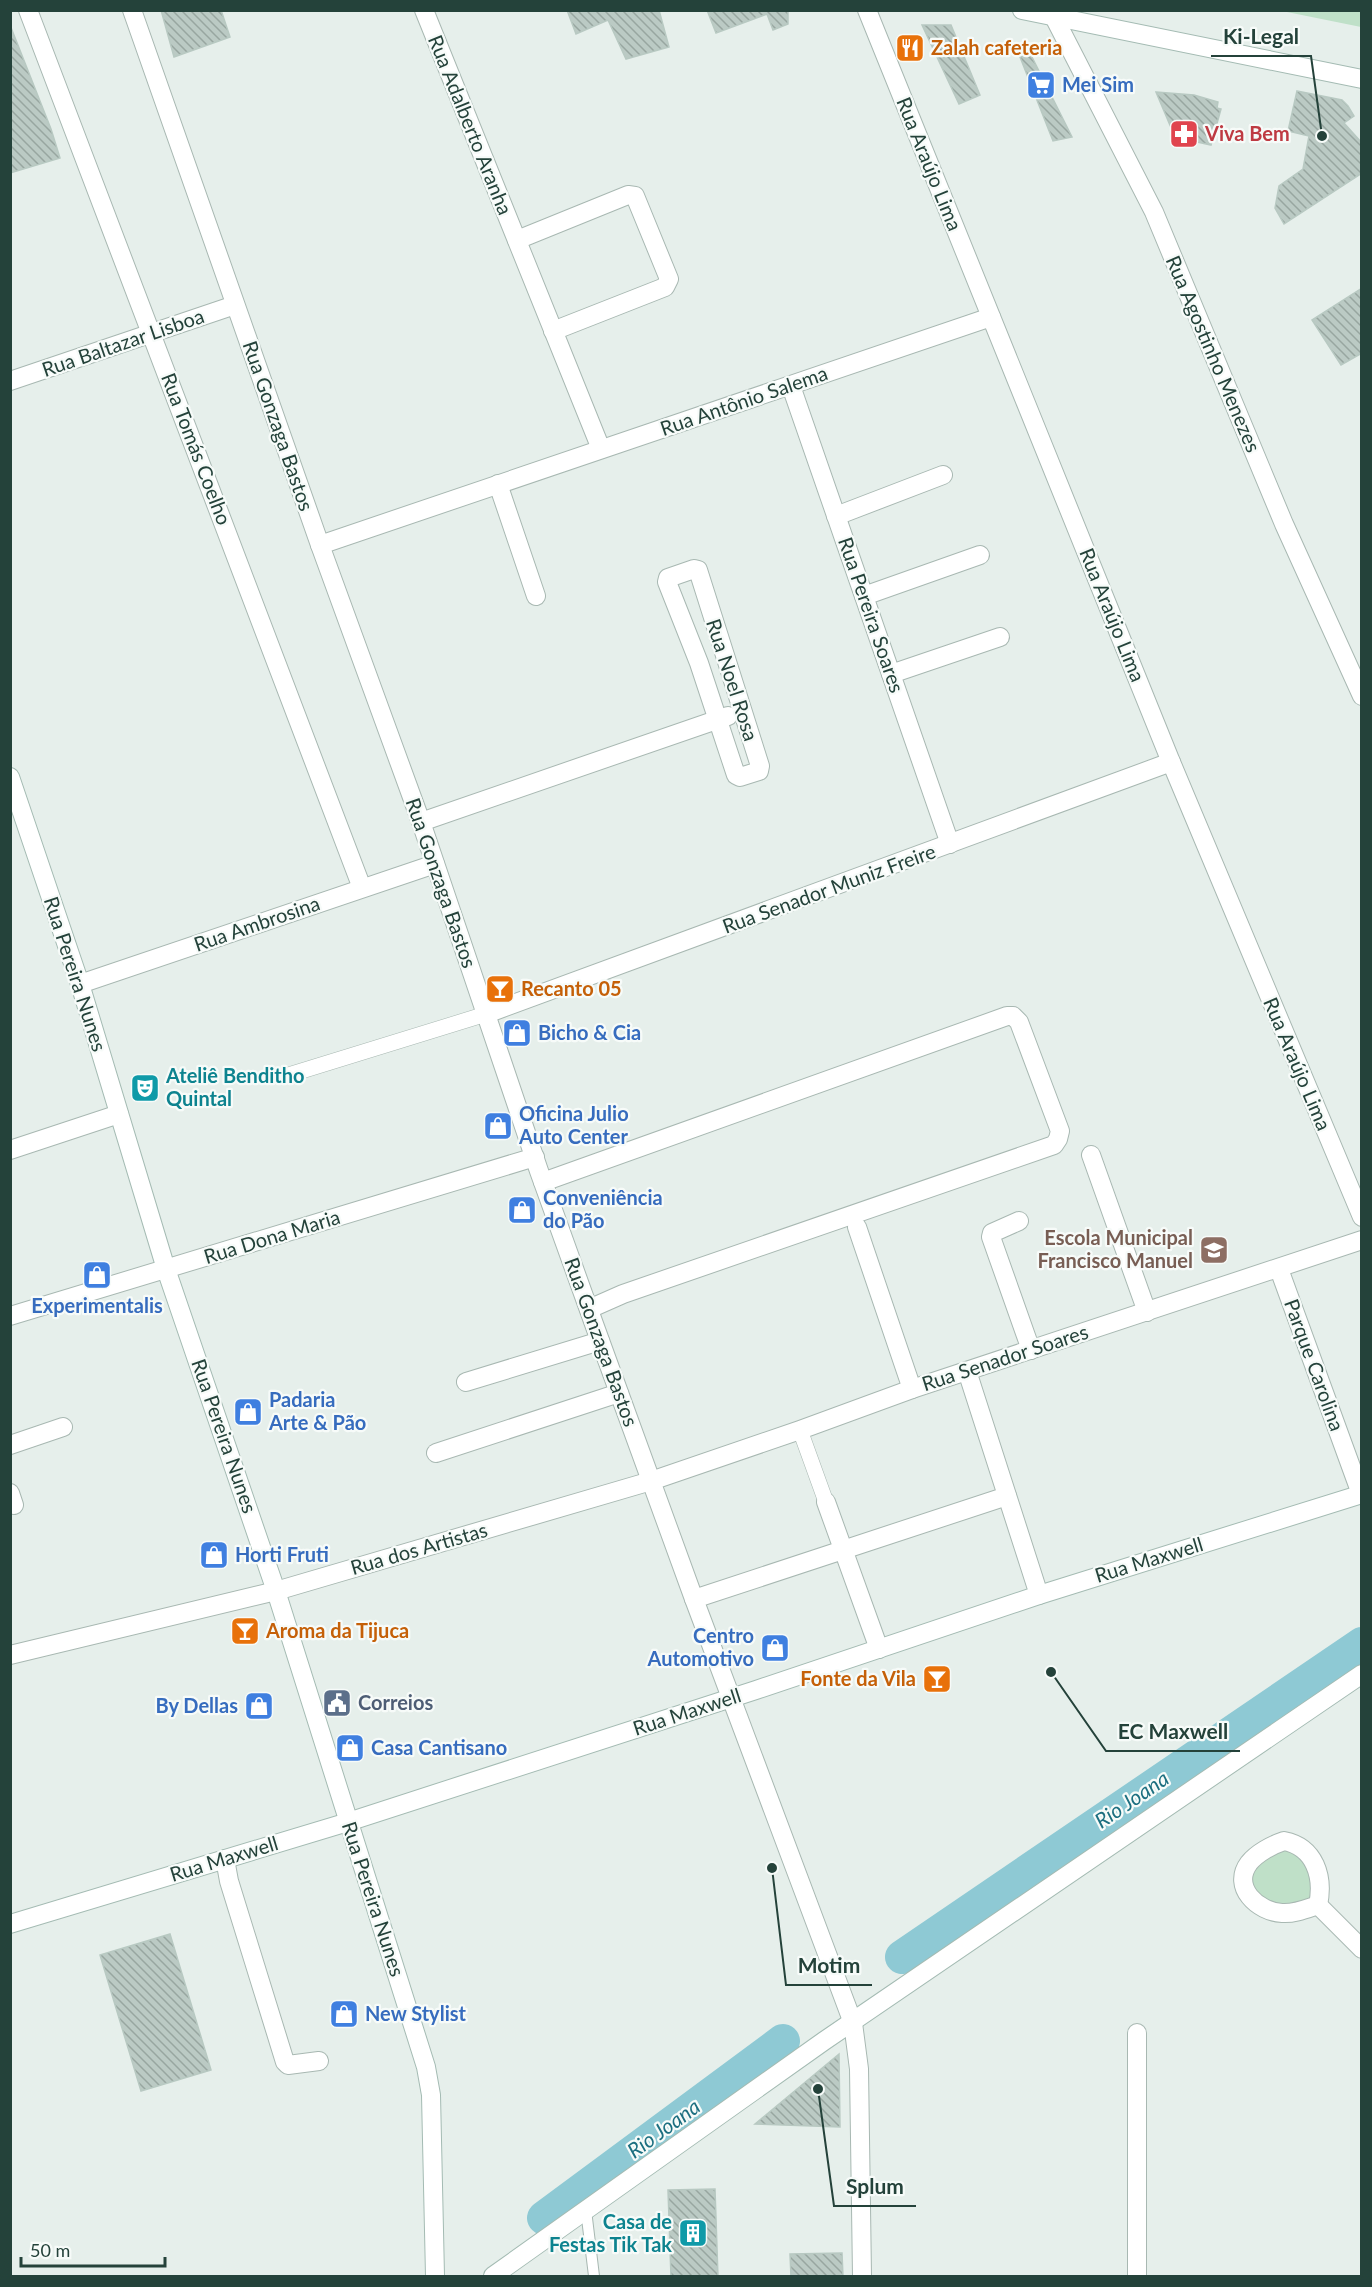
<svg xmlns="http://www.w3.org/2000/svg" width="1372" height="2287" font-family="Lato,sans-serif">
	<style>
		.park { fill: #bfe0c8 }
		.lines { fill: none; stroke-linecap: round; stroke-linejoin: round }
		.river { stroke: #8ec9d4; stroke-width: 34 }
		.building { fill: url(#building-back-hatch); stroke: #b8c9c2; stroke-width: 1.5 }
		.service-casing { stroke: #a8b8b2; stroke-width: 12 }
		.pedestrian-casing { stroke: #a8b8b2; stroke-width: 16 }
		.minor-casing { stroke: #a8b8b2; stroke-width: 20 }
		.tertiary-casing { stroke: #a8b8b2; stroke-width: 20 }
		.secondary-casing { stroke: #a4bbb3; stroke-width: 20 }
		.service { stroke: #fff; stroke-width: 10 }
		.pedestrian { stroke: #fff; stroke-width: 15 }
		.minor { stroke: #fff; stroke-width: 18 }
		.tertiary { stroke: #fff; stroke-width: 18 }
		.secondary { stroke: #fff; stroke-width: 18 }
		.labels { text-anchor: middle; stroke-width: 4.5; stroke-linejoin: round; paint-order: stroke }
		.food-label { font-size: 20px; font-weight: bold; fill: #c56008; stroke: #f7fbf9; text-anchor: start }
		.shop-label { font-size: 20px; font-weight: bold; fill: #366cbe; stroke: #f7fbf9; text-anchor: start }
		.street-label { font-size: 20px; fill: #24423a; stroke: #f7fbf9 }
		.health-label { font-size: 20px; font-weight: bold; fill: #be3a42; stroke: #f7fbf9; text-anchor: start }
		.culture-label { font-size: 20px; font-weight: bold; fill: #0d838f; stroke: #f7fbf9; text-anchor: start }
		.education-label { font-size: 20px; font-weight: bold; fill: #785e54; stroke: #f7fbf9; text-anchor: end }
		.service-label { font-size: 20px; font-weight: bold; fill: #4e5e75; stroke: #f7fbf9; text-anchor: start }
		.water-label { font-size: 21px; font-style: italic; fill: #1c6f80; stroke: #f7fbf9 }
		.leader { fill: none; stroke: #24423a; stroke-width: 2 }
		.callout-dot { fill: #24423a; stroke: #f7fbf9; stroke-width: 2 }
		.callout-label { font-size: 21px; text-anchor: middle; font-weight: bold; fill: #24423a; stroke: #f7fbf9; stroke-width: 4.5; stroke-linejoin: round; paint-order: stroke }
	</style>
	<defs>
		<pattern id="building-back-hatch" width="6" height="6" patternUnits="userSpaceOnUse" patternTransform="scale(1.5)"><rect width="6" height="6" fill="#bbcac4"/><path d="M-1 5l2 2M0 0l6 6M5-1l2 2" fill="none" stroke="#98a6a0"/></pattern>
	</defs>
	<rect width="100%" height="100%" fill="#e6efeb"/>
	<g class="park">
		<polygon points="1282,11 1361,11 1361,27"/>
		<polygon points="1278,1847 1294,1848 1313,1874 1312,1902 1297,1907 1257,1901 1250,1874"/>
	</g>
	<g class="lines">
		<g class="river">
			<polyline points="902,1957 1362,1644"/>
			<polyline points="544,2218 783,2041"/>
		</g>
	</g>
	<g class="building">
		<polygon points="161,10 221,10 230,37 174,57"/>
		<polygon points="567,10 659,10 669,47 626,59 608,20 576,34"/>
		<polygon points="707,10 788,10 788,24 773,30 767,14 716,33"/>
		<polygon points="10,25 51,129 60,158 10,173"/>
		<polygon points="922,25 951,25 980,95 959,104"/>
		<polygon points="1030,53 1072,137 1053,141 1020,57"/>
		<polygon points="1297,91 1342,100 1348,106 1354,116 1344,123 1362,143 1362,173 1284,224 1275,208 1279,186 1303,169 1309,136 1288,131"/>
		<polygon points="1156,92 1194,95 1218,102 1217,108 1221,109 1211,145 1175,137"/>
		<polygon points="1362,288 1362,353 1341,365 1312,320"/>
		<polygon points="170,1934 211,2070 141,2091 100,1955"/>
		<polygon points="839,2054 840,2127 755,2124"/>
		<polygon points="715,2189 718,2277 671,2277 668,2190"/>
		<polygon points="842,2253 843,2277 791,2277 790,2254"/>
	</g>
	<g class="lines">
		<g class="service-casing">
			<polyline id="service" points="586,2210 594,2276"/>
		</g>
		<g class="pedestrian-casing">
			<g id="pedestrian">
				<polyline points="282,1077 486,1014"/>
				<polyline points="800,1430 826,1502"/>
			</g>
		</g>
		<g class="minor-casing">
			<g id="minor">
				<polyline points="28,10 362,888"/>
				<polyline points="424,10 601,449"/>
				<polyline points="867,10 1171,762 1362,1217"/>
				<polyline points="517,240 628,195 635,196 669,279 665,287 553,331"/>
				<polyline points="10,381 235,305"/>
				<polyline points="791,386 950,844"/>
				<polyline points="498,484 536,596"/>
				<polyline points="836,516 943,475"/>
				<polyline points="320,545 991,317"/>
				<polygon points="694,569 698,570 760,766 759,771 740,777 736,775 699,663 667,582 668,578"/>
				<polyline points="864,596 980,555"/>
				<polyline points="891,674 1000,637"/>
				<polyline points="421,822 728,716"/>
				<polyline points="80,984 435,864"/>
				<polyline points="486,1014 1171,762"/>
				<polyline points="10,1150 119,1114"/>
				<polyline points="1091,1155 1147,1312"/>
				<polyline points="543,1182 1007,1016 1013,1016 1019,1022 1060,1131 1058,1139 1054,1145 623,1294 589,1309"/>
				<polyline points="1019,1221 992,1233 991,1237 1031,1350"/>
				<polyline points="857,1227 912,1389"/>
				<polyline points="1279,1269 1361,1494"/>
				<polyline points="10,1316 535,1157"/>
				<polyline points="967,1371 1039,1595"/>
				<polyline points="466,1382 600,1341"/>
				<polyline points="10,1445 63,1427"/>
				<polyline points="436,1453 619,1393"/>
				<polyline points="10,1493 14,1505"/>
				<polyline points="826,1502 879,1649"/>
				<polyline points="694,1599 1007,1496"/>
				<polyline points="10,1655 276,1591 651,1481 800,1430 912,1389 1362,1240"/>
				<path d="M1284,1841C1315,1847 1324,1877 1318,1905C1306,1909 1294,1914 1282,1913C1258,1912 1231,1887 1249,1863C1257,1853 1272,1845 1284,1841Z"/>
				<polyline points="225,1859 229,1881 285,2062 288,2065 319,2061"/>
				<polyline points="1318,1905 1362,1949"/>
				<polyline points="1137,2276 1137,2033"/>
			</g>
		</g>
		<g class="tertiary-casing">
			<g id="tertiary">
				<polyline points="132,10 320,545 421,822 539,1171 594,1324 694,1599 853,2023 859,2069 862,2276"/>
				<polyline points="1054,17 1154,212 1284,524 1362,696"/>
			</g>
		</g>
		<g class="secondary-casing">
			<g id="secondary">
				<polyline points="1022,10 1362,79"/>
				<polyline points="10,777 80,984 166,1269 276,1591 426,2067 431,2095 435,2276"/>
				<polyline points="10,1924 348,1822 756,1690 1039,1595 1362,1494"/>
				<polyline points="493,2276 824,2041 1362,1674"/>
			</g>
		</g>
		<use href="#service" class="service"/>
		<use href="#pedestrian" class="pedestrian"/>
		<use href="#minor" class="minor"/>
		<use href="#tertiary" class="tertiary"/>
		<use href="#secondary" class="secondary"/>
	</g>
	<defs>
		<g id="restaurant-square" transform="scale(1.5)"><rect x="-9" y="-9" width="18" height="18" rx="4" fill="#e8710a" stroke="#f7fbf9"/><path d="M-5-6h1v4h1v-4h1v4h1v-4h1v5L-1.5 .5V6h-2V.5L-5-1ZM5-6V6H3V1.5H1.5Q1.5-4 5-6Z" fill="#fff"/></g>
		<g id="supermarket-square" transform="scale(1.5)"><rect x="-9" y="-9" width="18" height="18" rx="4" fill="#3f7fe0" stroke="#f7fbf9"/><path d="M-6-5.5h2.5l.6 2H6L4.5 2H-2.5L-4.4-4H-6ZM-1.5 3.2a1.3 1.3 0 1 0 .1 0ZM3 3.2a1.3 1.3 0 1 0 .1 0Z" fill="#fff"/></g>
		<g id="pharmacy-square" transform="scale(1.5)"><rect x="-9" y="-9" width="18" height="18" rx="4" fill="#e0444e" stroke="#f7fbf9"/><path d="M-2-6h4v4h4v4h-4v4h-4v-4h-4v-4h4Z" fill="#fff"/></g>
		<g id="bar-square" transform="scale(1.5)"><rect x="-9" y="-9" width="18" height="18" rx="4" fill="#e8710a" stroke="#f7fbf9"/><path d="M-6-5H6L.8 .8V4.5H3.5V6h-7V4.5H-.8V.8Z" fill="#fff"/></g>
		<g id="shop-square" transform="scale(1.5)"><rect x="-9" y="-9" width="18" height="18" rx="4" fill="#3f7fe0" stroke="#f7fbf9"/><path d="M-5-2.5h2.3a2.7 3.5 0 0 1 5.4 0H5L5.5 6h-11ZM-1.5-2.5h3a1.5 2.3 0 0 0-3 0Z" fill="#fff"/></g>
		<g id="theatre-square" transform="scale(1.5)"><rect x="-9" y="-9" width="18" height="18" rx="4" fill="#0f9aa8" stroke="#f7fbf9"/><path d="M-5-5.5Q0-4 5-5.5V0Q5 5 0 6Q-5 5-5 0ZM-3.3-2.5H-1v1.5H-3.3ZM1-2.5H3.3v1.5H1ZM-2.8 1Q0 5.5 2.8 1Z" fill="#fff"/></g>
		<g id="school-square" transform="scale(1.5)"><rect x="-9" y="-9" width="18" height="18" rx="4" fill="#8d6e63" stroke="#f7fbf9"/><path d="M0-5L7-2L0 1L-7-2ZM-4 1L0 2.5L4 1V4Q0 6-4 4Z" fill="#fff"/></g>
		<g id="civic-square" transform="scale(1.5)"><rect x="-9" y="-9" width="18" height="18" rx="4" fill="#5c6f8a" stroke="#f7fbf9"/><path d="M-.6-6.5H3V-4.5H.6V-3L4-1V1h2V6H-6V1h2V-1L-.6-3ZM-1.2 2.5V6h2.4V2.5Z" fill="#fff"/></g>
		<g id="building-square" transform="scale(1.5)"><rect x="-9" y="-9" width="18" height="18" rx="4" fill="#0f9aa8" stroke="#f7fbf9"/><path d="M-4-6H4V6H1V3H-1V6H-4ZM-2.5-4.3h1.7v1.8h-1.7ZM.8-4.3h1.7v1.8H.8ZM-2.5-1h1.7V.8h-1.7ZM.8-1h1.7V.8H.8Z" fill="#fff"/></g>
	</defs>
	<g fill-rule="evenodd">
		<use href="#restaurant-square" x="910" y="48"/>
		<use href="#supermarket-square" x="1041" y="85"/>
		<use href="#pharmacy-square" x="1184" y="134"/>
		<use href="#bar-square" x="500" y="989"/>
		<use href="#shop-square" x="517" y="1033"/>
		<use href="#theatre-square" x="145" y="1088"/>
		<use href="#shop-square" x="498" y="1126"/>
		<use href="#shop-square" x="522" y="1210"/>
		<use href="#school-square" x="1214" y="1250"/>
		<use href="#shop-square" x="97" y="1275"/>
		<use href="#shop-square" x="248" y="1412"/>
		<use href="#shop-square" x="214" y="1555"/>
		<use href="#bar-square" x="245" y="1631"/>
		<use href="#shop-square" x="775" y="1648"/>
		<use href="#bar-square" x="937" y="1679"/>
		<use href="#civic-square" x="337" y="1703"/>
		<use href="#shop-square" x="259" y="1706"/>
		<use href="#shop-square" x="350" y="1748"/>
		<use href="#shop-square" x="344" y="2014"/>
		<use href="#building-square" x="693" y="2233"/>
	</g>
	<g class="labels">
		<g class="food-label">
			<text x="931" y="55">Zalah cafeteria</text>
			<text x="521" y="996">Recanto 05</text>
			<text x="266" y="1638">Aroma da Tijuca</text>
			<text x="916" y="1686" text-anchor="end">Fonte da Vila</text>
		</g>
		<g class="shop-label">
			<text x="1062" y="92">Mei Sim</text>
			<text x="538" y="1040">Bicho &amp; Cia</text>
			<text x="519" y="1121">Oficina Julio<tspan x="519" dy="23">Auto Center</tspan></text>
			<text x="543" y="1205">Conveniência<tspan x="543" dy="23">do Pão</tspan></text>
			<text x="97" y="1313" text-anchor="middle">Experimentalis</text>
			<text x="269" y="1407">Padaria<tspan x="269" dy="23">Arte &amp; Pão</tspan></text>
			<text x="235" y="1562">Horti Fruti</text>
			<text x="754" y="1643" text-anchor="end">Centro<tspan x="754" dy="23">Automotivo</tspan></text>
			<text x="238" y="1713" text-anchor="end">By Dellas</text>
			<text x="371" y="1755">Casa Cantisano</text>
			<text x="365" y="2021">New Stylist</text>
		</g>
		<g class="street-label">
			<text transform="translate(470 125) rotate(68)" y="7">Rua Adalberto Aranha</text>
			<text transform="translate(929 164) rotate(68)" y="7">Rua Araújo Lima</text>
			<text transform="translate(123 343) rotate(-19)" y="7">Rua Baltazar Lisboa</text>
			<text transform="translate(1213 354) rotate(67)" y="7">Rua Agostinho Menezes</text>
			<text transform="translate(744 401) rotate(-19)" y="7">Rua Antônio Salema</text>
			<text transform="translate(278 426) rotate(71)" y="7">Rua Gonzaga Bastos</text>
			<text transform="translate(196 449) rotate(69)" y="7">Rua Tomás Coelho</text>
			<text transform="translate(871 615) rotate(71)" y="7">Rua Pereira Soares</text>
			<text transform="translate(1112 615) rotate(68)" y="7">Rua Araújo Lima</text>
			<text transform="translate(732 680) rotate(72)" y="7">Rua Noel Rosa</text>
			<text transform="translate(441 883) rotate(71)" y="7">Rua Gonzaga Bastos</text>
			<text transform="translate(829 889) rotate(-20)" y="7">Rua Senador Muniz Freire</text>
			<text transform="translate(257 924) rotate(-19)" y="7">Rua Ambrosina</text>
			<text transform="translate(75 974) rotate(72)" y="7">Rua Pereira Nunes</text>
			<text transform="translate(1297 1064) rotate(67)" y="7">Rua Araújo Lima</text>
			<text transform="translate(272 1237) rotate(-17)" y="7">Rua Dona Maria</text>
			<text transform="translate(601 1342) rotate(70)" y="7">Rua Gonzaga Bastos</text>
			<text transform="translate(1005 1358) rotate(-18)" y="7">Rua Senador Soares</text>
			<text transform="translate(1314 1365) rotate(70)" y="7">Parque Carolina</text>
			<text transform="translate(224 1436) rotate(71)" y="7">Rua Pereira Nunes</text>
			<text transform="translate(419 1549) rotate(-16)" y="7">Rua dos Artistas</text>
			<text transform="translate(1149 1560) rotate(-17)" y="7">Rua Maxwell</text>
			<text transform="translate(687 1712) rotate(-18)" y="7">Rua Maxwell</text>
			<text transform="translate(224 1859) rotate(-17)" y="7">Rua Maxwell</text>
			<text transform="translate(373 1899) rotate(72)" y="7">Rua Pereira Nunes</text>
		</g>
		<g class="health-label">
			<text x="1205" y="141">Viva Bem</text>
		</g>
		<g class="culture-label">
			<text x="166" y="1083">Ateliê Benditho<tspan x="166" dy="23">Quintal</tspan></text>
			<text x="672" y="2229" text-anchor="end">Casa de<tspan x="672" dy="23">Festas Tik Tak</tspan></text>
		</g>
		<g class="education-label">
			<text x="1193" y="1245">Escola Municipal<tspan x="1193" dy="23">Francisco Manuel</tspan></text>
		</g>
		<g class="service-label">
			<text x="358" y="1710">Correios</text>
		</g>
		<g class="water-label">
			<text transform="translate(1132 1800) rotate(-34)" y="7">Rio Joana</text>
			<text transform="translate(664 2129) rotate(-36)" y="7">Rio Joana</text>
		</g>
	</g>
	<path class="leader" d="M1322 136L1311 56H1211M1051 1672L1106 1751H1240M772 1868L786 1985H872M818 2089L834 2206H916"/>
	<g class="callout-dot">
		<circle cx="1322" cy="136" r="6"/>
		<circle cx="1051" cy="1672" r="6"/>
		<circle cx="772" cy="1868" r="6"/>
		<circle cx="818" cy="2089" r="6"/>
	</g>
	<g class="callout-label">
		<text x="1261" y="44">Ki-Legal</text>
		<text x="1173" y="1739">EC Maxwell</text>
		<text x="829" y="1973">Motim</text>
		<text x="875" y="2194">Splum</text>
	</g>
	<rect width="1372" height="2287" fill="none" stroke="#24423a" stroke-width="24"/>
	<path d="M21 2257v9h144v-9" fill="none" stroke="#24423a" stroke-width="3"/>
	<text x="30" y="2257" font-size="18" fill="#24423a" stroke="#f7fbf9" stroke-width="4.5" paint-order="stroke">50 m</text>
</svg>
